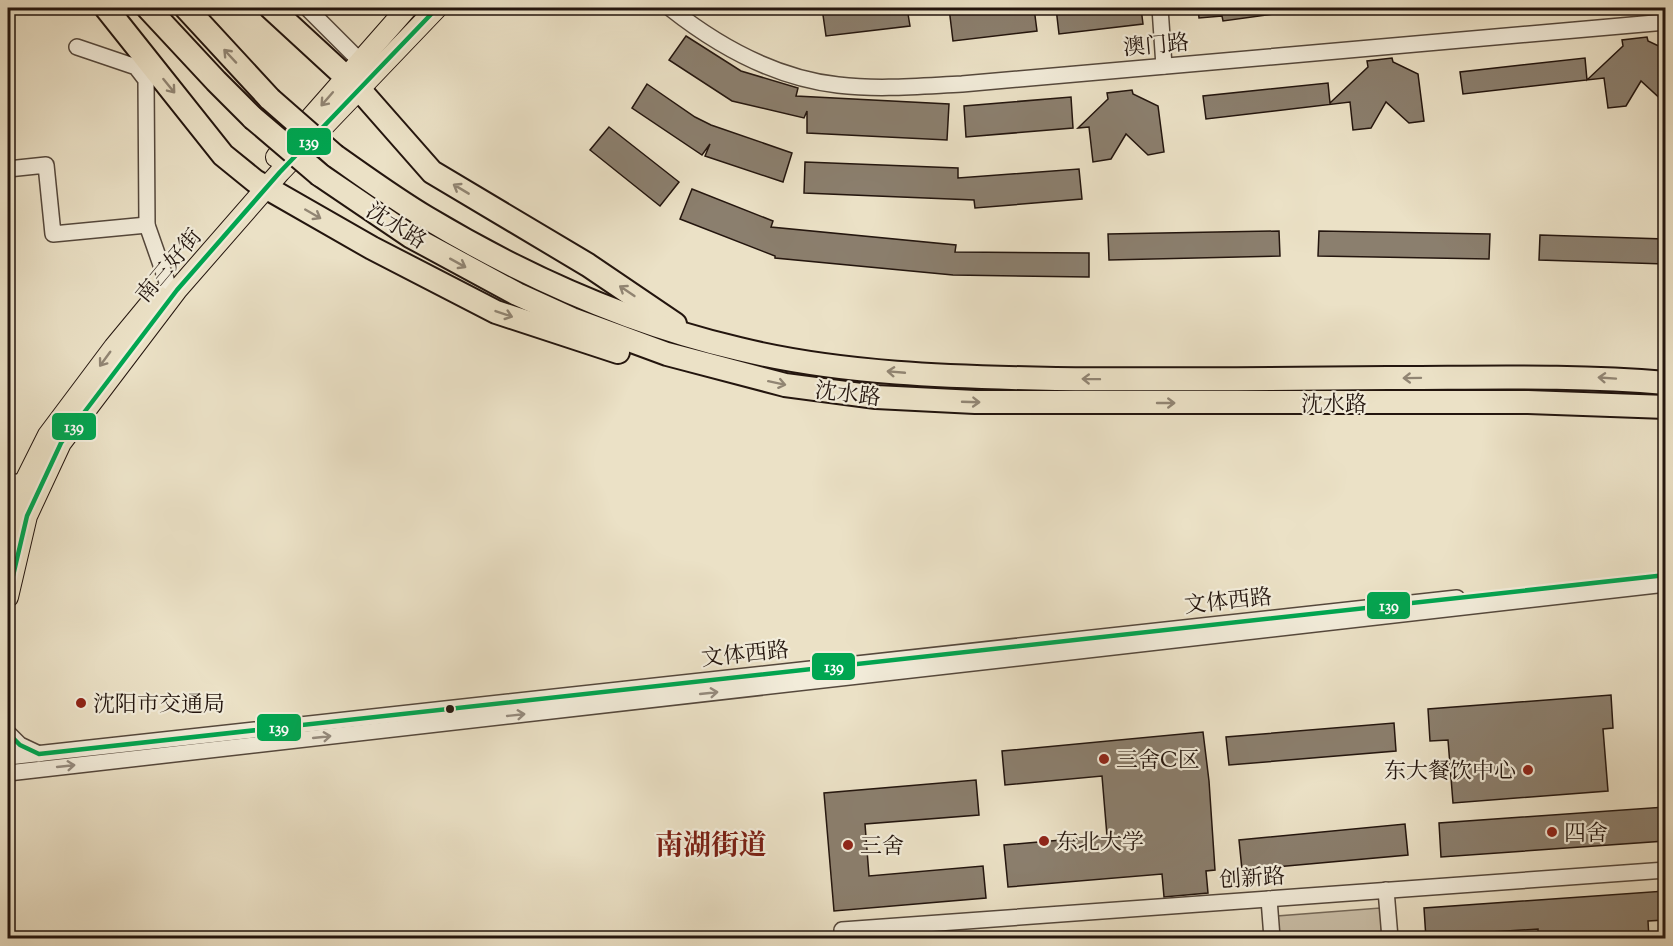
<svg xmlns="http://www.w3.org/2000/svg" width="1673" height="946" font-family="'Sorts Mill Goudy','Noto Serif SC',serif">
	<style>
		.green { fill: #c9bea7; stroke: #766a5a; stroke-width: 1.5 }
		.building { fill: #8b7f6e; stroke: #23150e; stroke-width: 1.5 }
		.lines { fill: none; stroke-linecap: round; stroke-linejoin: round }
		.minor-casing { stroke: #55483c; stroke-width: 18 }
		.major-casing { stroke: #23150e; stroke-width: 22 }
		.highway-casing { stroke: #23150e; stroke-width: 26 }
		.minor { stroke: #f2ecda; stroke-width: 15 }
		.major { stroke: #ebe1c6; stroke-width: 20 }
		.highway { stroke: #ebe1c6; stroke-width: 22 }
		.highway-bridge-casing { stroke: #23150e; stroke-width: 26; stroke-linecap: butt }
		.highway-bridge { stroke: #ebe1c6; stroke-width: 22 }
		.bus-1-casing { stroke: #f2ecda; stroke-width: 9 }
		.bus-1 { stroke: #00a651; stroke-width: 4.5 }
		.oneway { stroke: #918573 }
		.oneway2 { stroke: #958b7e }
		.poi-dot { fill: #8f2418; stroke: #f2ecda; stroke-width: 2 }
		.bus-dot { fill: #23150e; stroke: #f2ecda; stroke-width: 2 }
		.labels { text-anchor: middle; stroke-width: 4.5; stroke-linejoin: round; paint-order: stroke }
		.street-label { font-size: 22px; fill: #23150e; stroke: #f2ecda }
		.poi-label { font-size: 22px; fill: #23150e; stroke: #f2ecda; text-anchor: start }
		.district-label { font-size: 28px; font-weight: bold; fill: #7a1f14; stroke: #f2ecda }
		.line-badge { stroke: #f2ecda; stroke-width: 2 }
		.badge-label { font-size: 16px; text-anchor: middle; font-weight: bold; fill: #fff }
	</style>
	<rect width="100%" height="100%" fill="#ebe1c6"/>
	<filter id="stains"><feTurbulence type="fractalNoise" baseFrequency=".00333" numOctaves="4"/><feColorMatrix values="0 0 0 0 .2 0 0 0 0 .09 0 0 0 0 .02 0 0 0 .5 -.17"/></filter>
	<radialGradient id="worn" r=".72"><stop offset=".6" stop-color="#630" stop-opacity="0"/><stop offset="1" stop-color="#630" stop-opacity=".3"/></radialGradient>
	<polygon class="green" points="1380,908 1382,938 1279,938 1277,916"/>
	<g class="building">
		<polygon points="822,8 907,8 910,26 826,36"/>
		<polygon points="949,8 1034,8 1037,31 953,41"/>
		<polygon points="1056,8 1141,8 1143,24 1059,34"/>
		<polygon points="1198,8 1272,8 1273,14 1223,21 1222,16 1199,18"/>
		<polygon points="686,36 741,71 798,88 796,96 949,104 947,140 807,133 807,111 804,118 732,101 669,60"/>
		<polygon points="1647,37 1648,41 1665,49 1665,103 1641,81 1626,106 1608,108 1604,78 1463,94 1460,72 1585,58 1587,80 1623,46 1622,40"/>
		<polygon points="1392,58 1393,62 1418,74 1424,121 1409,123 1386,102 1371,128 1353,130 1350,102 1206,119 1203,96 1328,83 1330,103 1368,67 1367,61"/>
		<polygon points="647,84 695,117 711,125 792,153 783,182 705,156 710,144 702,155 632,108"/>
		<polygon points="1132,90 1133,94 1158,106 1164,152 1148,155 1126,134 1111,159 1093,162 1089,127 1078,128 1108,99 1107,93"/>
		<polygon points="1071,97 1073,128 966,137 964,106"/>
		<polygon points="609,127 679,182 660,206 590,150"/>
		<polygon points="805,162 958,168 958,178 1079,169 1082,199 975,208 974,200 804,193"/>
		<polygon points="692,189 773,221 771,227 956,245 955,252 1089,253 1089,277 953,275 775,258 775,256 680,219"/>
		<polygon points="1279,231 1280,256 1109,260 1108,234"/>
		<polygon points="1319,231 1490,234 1489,259 1318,256"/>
		<polygon points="1540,235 1665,239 1665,264 1539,260"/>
		<polygon points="1611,695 1613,728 1603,729 1608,791 1453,803 1448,740 1430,741 1428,709"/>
		<polygon points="1394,723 1396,751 1229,765 1226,737"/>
		<polygon points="1203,732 1209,781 1215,870 1206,871 1208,893 1164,897 1162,874 1008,887 1004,845 1107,836 1102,776 1005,785 1002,751"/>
		<polygon points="976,780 979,815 865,824 869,876 983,866 986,898 834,911 824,793"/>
		<polygon points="1665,807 1665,841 1441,857 1439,823"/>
		<polygon points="1405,824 1408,855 1242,870 1239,840"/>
		<polygon points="1665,891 1665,920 1648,921 1649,939 1538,939 1538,929 1459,934 1459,939 1426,939 1424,908"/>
	</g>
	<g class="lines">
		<g class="minor-casing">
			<g id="minor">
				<polyline points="307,8 359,60"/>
				<path d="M670,8C718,46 776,78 838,85C879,90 921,86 962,84L1666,22"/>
				<polyline points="1160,8 1164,66"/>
				<polyline points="77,47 136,67 146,80 147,225 167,282"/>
				<polyline points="8,169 46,165 53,234 147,225"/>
				<polyline points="8,483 27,481"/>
				<polyline points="8,733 20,745 39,754"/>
				<polyline points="8,757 1457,598"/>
				<polyline points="8,773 1666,584"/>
				<polyline points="1386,890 1390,938"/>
				<polyline points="1269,899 1272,938"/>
				<polyline points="843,938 842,930 1666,870"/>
			</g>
		</g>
		<g class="major-casing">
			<g id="major">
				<polyline points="276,157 407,8"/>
				<polyline points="8,528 11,509 48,435 114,347 157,295"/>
				<polyline points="8,597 27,516 61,443 177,290 280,172 437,8"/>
			</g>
		</g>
		<g class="highway-casing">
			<g id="highway">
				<polyline points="106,8 223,155 255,181 372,248 496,312 618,352"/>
				<polyline points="148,8 216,81 253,118"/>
				<polyline points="186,8 270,99"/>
				<polyline points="271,8 359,89 432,172 588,265 675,324"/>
				<path d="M335,156C365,177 395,199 427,218C524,276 628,323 739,349C841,374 951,377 1056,379C1167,380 1278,379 1388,378C1481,378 1573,375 1666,383"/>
				<polyline points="320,175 410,236 517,294 572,319 667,354 785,385 876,397 975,402 1528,402 1666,407"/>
			</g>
		</g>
		<use href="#minor" class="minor"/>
		<use href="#major" class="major"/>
		<use href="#highway" class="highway"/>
		<g class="highway-bridge-casing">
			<g id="highway-bridge">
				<polyline points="270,99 335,156"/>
				<polyline points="253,118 320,175"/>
			</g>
		</g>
		<use href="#highway-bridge" class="highway-bridge"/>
		<g class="bus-1-casing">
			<g id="bus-1">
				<polyline points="8,597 27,516 61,443 177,290 280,172 437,8"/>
				<polyline points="8,733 20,745 39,754 1666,575"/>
			</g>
		</g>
		<use href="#bus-1" class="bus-1"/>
	</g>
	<defs><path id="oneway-shaft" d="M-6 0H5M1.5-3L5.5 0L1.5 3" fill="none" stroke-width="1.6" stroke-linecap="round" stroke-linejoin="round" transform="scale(1.5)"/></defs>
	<g class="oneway">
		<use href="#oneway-shaft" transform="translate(230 56) rotate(-133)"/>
		<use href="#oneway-shaft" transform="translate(169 86) rotate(51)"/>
		<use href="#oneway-shaft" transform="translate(327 99) rotate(131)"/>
		<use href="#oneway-shaft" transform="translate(461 189) rotate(-149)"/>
		<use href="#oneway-shaft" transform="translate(313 214) rotate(30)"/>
		<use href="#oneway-shaft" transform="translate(458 263) rotate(29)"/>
		<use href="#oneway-shaft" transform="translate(627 291) rotate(-146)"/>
		<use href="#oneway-shaft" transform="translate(504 314) rotate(19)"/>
		<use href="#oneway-shaft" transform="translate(105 359) rotate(126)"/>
		<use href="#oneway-shaft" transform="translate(896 372) rotate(-175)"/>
		<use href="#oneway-shaft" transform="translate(1412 378) rotate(179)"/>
		<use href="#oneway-shaft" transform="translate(1607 378) rotate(-176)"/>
		<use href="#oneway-shaft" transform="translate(1091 379) rotate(-179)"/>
		<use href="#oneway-shaft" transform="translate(777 383) rotate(12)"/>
		<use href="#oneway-shaft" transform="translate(971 402) rotate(2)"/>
		<use href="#oneway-shaft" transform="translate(1166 403)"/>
	</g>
	<g class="oneway2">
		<use href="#oneway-shaft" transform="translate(709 693) rotate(-6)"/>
		<use href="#oneway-shaft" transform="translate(516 715) rotate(-6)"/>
		<use href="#oneway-shaft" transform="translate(322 737) rotate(-6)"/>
		<use href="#oneway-shaft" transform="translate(66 766) rotate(-6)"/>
	</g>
	<g class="poi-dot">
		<circle cx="81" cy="703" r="6"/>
		<circle cx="1104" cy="759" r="6"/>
		<circle cx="1528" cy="770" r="6"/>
		<circle cx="1552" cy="832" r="6"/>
		<circle cx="1044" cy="841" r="6"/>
		<circle cx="848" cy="845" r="6"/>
	</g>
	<circle class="bus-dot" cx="450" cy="709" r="5"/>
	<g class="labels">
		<g class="street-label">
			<text transform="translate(1156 44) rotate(-5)" y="8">澳门路</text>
			<text transform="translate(397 225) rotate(32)" y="8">沈水路</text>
			<text transform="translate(168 265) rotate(-50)" y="8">南三好街</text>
			<text transform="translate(848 393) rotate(7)" y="8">沈水路</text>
			<text x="1334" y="411">沈水路</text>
			<text transform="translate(1228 600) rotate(-6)" y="8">文体西路</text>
			<text transform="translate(745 653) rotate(-6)" y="8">文体西路</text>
			<text transform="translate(1252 877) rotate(-4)" y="8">创新路</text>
		</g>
		<g class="poi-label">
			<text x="93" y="711">沈阳市交通局</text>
			<text x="1116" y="767">三舍C区</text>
			<text x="1516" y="778" text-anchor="end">东大餐饮中心</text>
			<text x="1564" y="840">四舍</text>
			<text x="1056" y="849">东北大学</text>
			<text x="860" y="853">三舍</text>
		</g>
		<g class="district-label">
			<text x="711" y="854">南湖街道</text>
		</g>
	</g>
	<g class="line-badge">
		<rect x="286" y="127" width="46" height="29" rx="6" fill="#00a651"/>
		<rect x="51" y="412" width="46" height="29" rx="6" fill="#00a651"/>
		<rect x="1366" y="591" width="45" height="29" rx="6" fill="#00a651"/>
		<rect x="811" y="652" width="45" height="29" rx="6" fill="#00a651"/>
		<rect x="256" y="713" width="46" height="29" rx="6" fill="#00a651"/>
	</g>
	<g class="badge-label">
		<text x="309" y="147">139</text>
		<text x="74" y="432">139</text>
		<text x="1389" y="611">139</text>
		<text x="834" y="672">139</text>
		<text x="279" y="733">139</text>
	</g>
	<rect width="1673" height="946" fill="none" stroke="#ebe1c6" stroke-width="30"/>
	<rect x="9" y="9" width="1655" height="928" fill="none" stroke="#23150e" stroke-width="3"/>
	<rect x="15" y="15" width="1643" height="916" fill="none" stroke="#23150e" stroke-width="1.5"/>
	<rect width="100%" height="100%" filter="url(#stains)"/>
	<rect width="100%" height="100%" fill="url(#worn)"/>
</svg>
